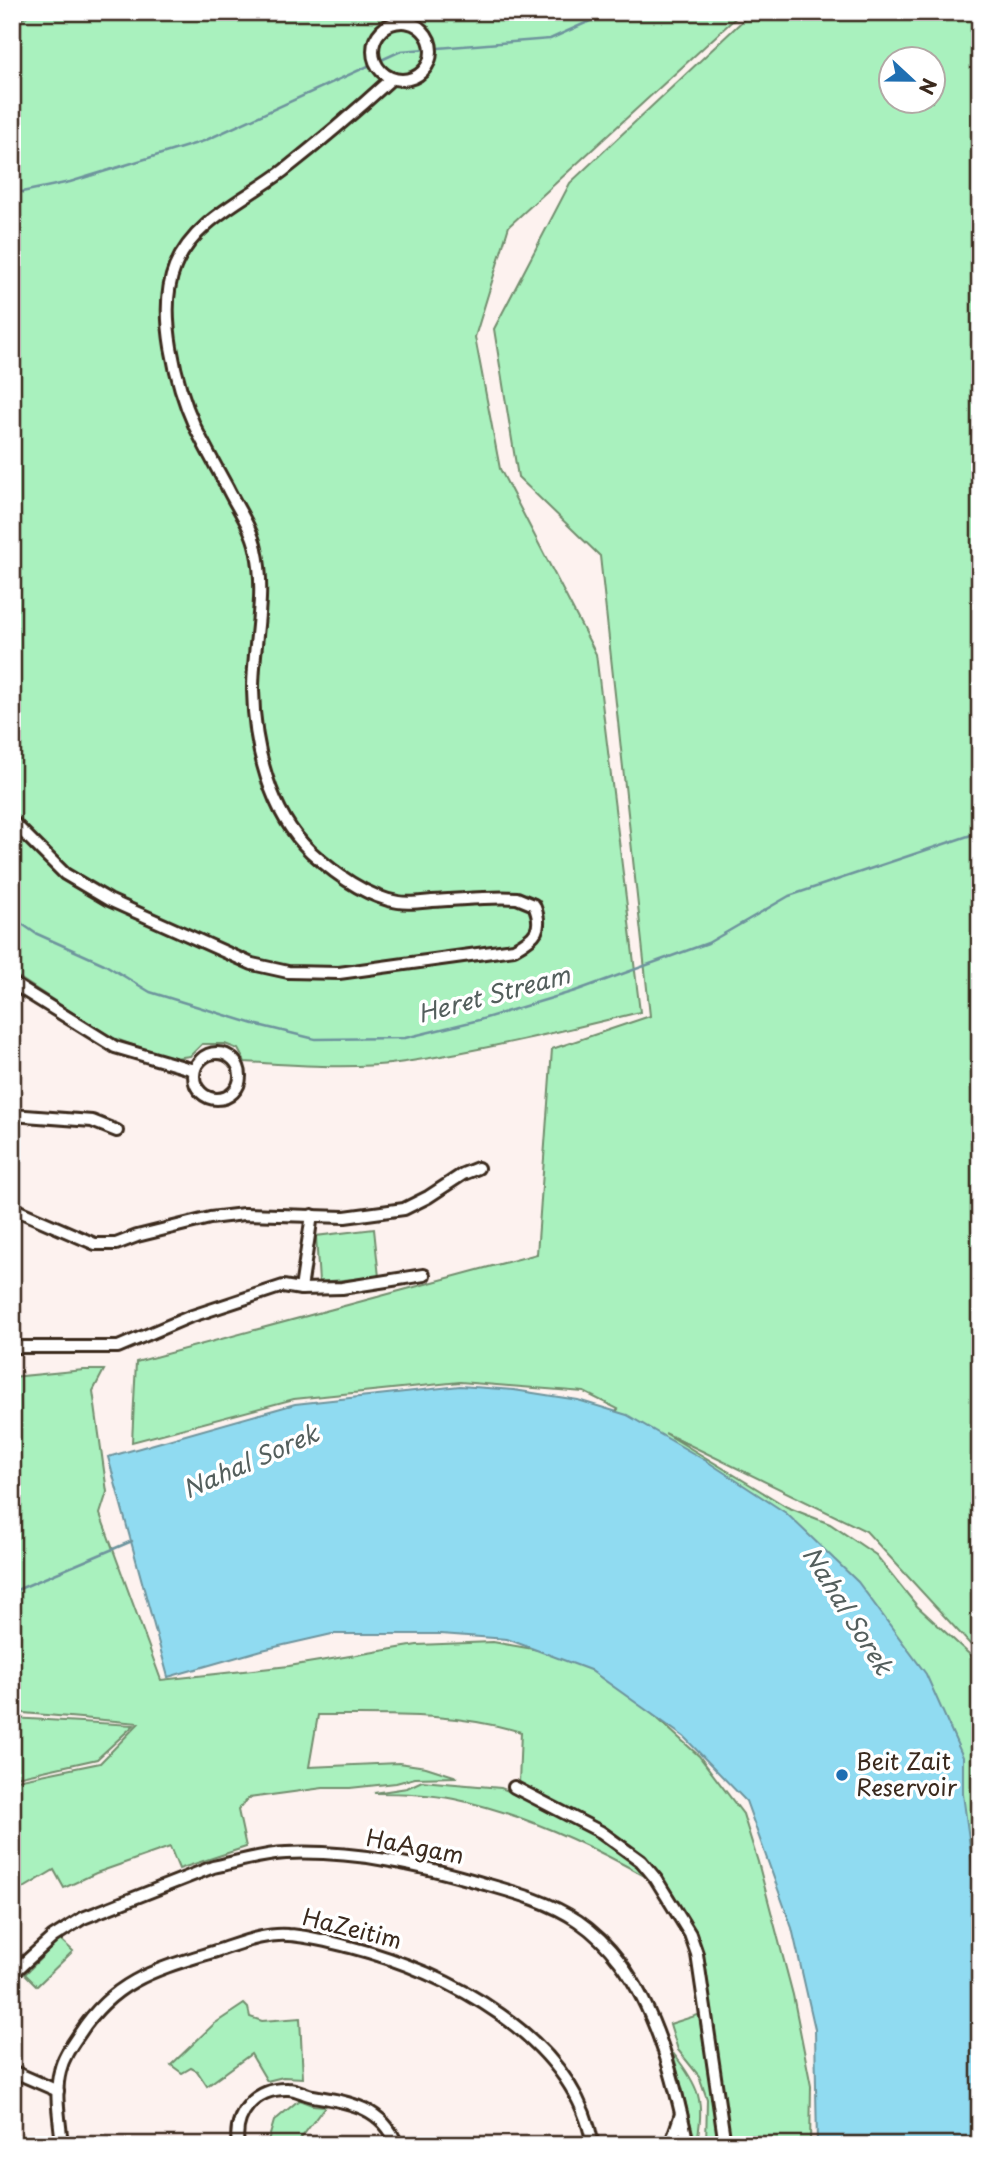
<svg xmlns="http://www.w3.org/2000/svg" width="992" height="2157" font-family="'Playpen Sans',sans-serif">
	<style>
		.green { fill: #a9f1be; stroke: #728e6e; stroke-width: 2; fill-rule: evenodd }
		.water { fill: #90dbf1; stroke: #6e949d; stroke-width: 2 }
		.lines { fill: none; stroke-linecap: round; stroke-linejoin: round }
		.stream { stroke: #6e949d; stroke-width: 2.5 }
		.minor-casing { stroke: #3b2a1e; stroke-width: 16 }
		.minor { stroke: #fff; stroke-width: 10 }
		.poi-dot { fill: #1f6fb2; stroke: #fff; stroke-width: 2.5 }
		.labels { text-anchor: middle; stroke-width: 7; stroke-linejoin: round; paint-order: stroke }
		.poi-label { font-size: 23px; fill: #3b2a1e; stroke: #fff; text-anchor: start }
		.street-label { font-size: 23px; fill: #3b2a1e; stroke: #fff }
		.water-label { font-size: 24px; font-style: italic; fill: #545f5d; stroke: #fff }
	</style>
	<rect width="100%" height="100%" fill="#fdf2ef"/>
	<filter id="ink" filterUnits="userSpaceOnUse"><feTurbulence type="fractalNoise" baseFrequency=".0143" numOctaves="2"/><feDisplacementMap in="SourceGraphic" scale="14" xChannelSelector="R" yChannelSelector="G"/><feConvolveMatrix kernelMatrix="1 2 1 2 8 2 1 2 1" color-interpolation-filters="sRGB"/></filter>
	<g filter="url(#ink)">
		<g class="green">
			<path d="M33,12H742L509,226L475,337L500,469L596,654L640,1012C562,1031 484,1050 405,1062C352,1070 298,1065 245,1062L238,1049L225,1044H202L190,1056L175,1058L138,1047L108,1036L12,973V26Z"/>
			<path d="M752,12H980V1655L866,1531L665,1433L787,1507L830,1524L876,1555L917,1606L980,1664V2145L608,1423L618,1409L584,1392L460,1382L294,1399L132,1442L136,1362L537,1254L552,1049L650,1016L600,556L518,477L494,329L570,183ZM890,60H932V102H890Z"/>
			<polygon points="374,1229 379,1277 319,1282 316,1236"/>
			<path d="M84,1370H104L93,1391L107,1492L100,1514L161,1680L289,1666L417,1645L493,1642L556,1653L593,1668L637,1700L699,1756L743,1814L758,1862L793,1995L811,2086L810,2145H730L695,1938L665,1887L599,1827L519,1783L521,1732C453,1712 388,1715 318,1715L309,1767L399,1763L426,1767L457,1777L415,1778L396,1783L350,1788H323L249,1798L238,1810L246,1847L179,1869L170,1847L96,1873L64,1888L54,1870L12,1895V1781L100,1763L139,1723L12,1712V1377Z"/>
			<polygon points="12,1718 134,1725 97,1759 12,1778"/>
			<path d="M422,1781L501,1788L532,1800L596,1834L624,1853L648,1878C590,1845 521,1813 454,1799C428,1794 400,1793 374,1793L407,1788Z"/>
			<polygon points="60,1939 73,1951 37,1986 25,1974"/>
			<polygon points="244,2004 248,2008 250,2017 262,2021 300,2018 303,2078 283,2077 267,2081 251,2054 207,2086 197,2071 191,2068 182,2073 171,2065 214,2024"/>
			<polygon points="701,2014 719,2145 706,2145 707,2099 699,2076 678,2050 670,2024"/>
			<path d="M673,2053C699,2086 706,2102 696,2145Z"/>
			<polygon points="299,2100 312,2105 325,2106 296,2145 267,2145 274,2121"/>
		</g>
		<polygon class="water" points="460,1386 514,1390 578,1400 627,1415 708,1462 786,1513 858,1582 926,1674 963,1757 963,1794 980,1922 980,2145 817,2145 815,2029 792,1928 746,1801 684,1737 590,1670 507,1639 441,1634 332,1634 262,1650 168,1677 108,1457 295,1404"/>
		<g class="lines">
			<g class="stream">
				<polyline points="12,194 70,182 204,141 401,51 550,39 610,12"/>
				<polyline points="12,917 35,933 104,964 150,992 254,1024 315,1039 405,1038 479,1020 575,991 708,943 789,896 980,832"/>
				<polyline points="12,1592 132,1541"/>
			</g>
			<g class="minor-casing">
				<g id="minor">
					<circle cx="402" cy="51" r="29"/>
					<path d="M12,821L65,874L109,900L252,964L288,972L339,973L514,949C536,937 544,929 534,905L517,898C489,896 461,900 432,901C422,902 409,904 398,902C367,897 334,873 311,852C269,812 254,746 253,690C253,642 267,596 256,549C252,528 236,506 227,487C216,467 205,447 195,427C176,385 157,311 175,267C194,220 245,200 283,171C321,141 356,111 391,79"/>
					<polyline points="12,983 115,1047 194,1070"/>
					<circle cx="217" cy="1076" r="23"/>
					<polyline points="12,1115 92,1121 117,1131"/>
					<polyline points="12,1208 95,1244 116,1244 137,1236 210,1218 244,1214 345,1217 404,1209 428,1197 463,1174 478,1168"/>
					<polyline points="301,1289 312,1215"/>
					<polyline points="12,1347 118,1347 189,1317 283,1286 301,1289 342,1288 424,1275"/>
					<polyline points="514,1787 601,1832 641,1861 656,1879 690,1934 697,1954 725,2145"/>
					<path d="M12,1974L53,1937L83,1918L213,1867C237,1862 262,1854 286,1853C354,1850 421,1865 485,1884C517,1893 550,1902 578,1921C594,1932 608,1946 620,1962C658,2013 675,2083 688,2145"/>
					<polyline points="12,2071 58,2091"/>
					<path d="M62,2145C60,2121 54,2094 60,2071C63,2057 72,2045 80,2033C115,1979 158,1969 216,1951C239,1944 263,1933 288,1935C309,1936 330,1942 350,1947C447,1972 573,2036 593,2145"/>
					<path d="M238,2145C233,2114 255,2088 288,2089C297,2089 305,2095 313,2096C348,2102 383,2107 397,2145"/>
					<polyline points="675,2145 673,2137 681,2114"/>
				</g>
			</g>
			<use href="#minor" class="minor"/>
		</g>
	</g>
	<circle class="poi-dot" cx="842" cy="1775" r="7"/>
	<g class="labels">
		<g class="poi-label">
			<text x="856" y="1770">Beit Zait<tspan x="856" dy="26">Reservoir</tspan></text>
		</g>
		<g class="street-label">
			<text transform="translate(415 1847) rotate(11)" y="8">HaAgam</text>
			<text transform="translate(352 1929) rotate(14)" y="8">HaZeitim</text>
		</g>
		<g class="water-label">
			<text transform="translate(494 995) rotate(-15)" y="8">Heret Stream</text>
			<text transform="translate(251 1462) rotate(-24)" y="8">Nahal Sorek</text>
			<text transform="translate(847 1611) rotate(58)" y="8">Nahal Sorek</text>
		</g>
	</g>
	<rect width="992" height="2157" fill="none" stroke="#fff" stroke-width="42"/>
	<rect x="21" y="21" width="950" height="2115" fill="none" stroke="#3b2a1e" stroke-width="2.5" filter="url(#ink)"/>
	<g transform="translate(912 80) rotate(112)"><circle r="33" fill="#ffffff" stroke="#b1aaa5" stroke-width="2"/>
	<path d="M0-5L12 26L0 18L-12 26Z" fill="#1f6fb2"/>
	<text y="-10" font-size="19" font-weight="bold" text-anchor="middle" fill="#3b2a1e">N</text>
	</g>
</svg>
